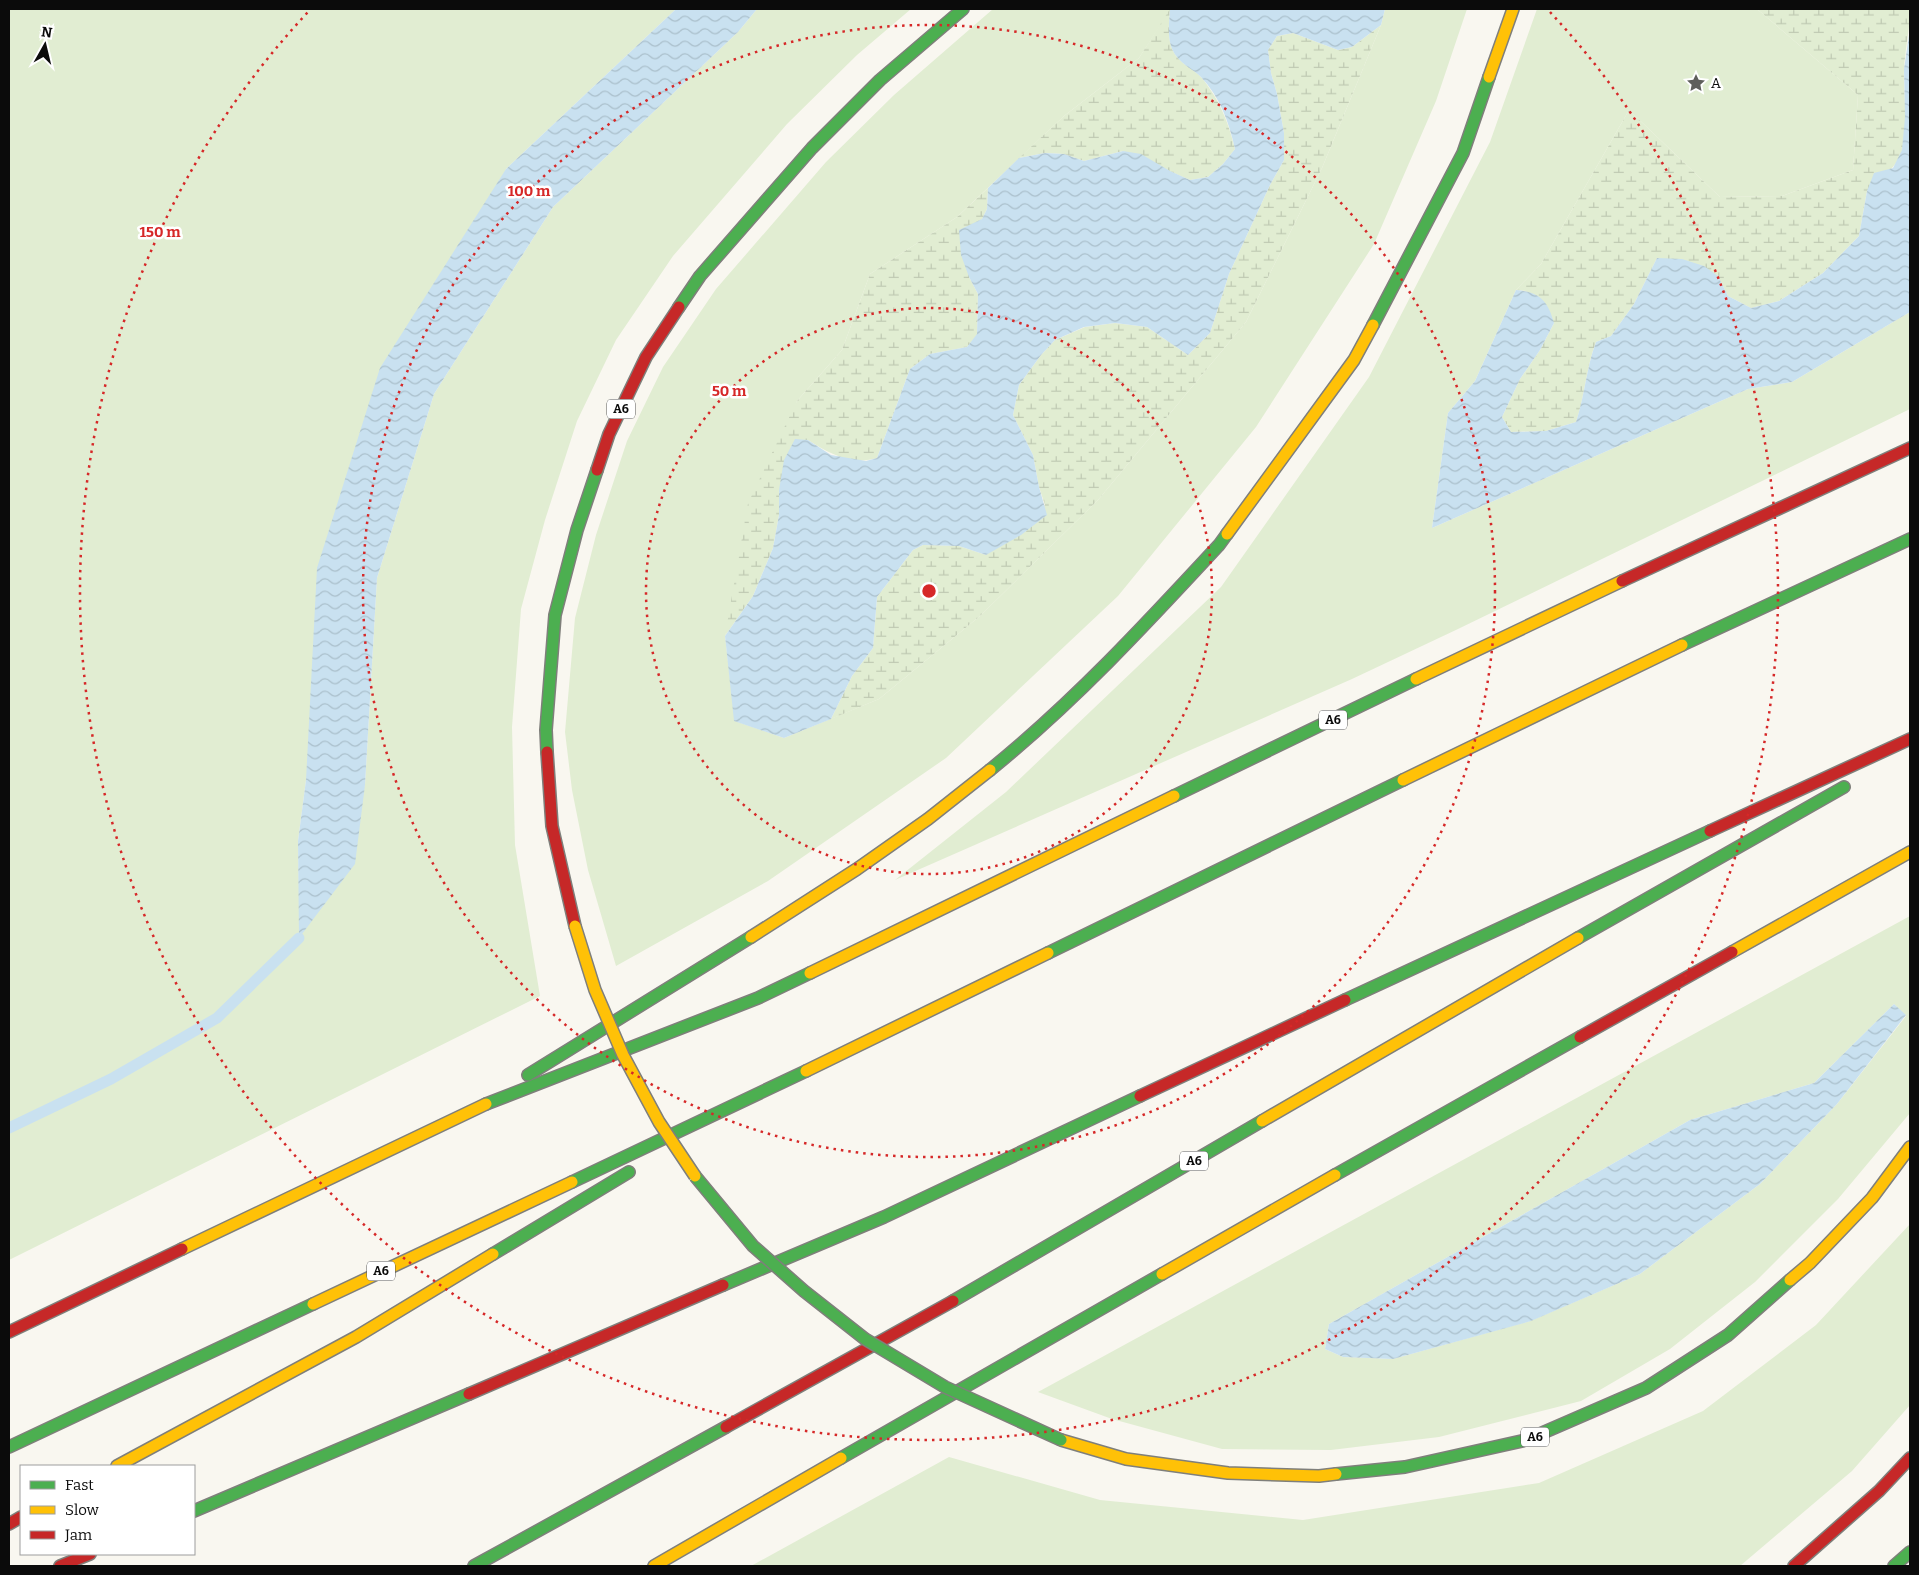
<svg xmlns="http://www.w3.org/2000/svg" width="1919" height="1575" font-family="Bitter,serif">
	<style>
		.grass { fill: #e1edd2; fill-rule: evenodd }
		.wetland { fill: url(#wetland-marsh) }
		.water { fill: url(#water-waves) }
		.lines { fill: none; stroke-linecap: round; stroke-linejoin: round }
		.stream { stroke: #c9e1f0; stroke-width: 11 }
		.fast-casing { stroke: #7f7f7b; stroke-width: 14 }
		.slow-casing { stroke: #7f7f7b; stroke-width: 14 }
		.jam-casing { stroke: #7f7f7b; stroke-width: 14 }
		.fast { stroke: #4caf50; stroke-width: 11 }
		.slow { stroke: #ffc107; stroke-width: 11 }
		.jam { stroke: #c62828; stroke-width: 11 }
		.fast-bridge-casing { stroke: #7f7f7b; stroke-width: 14; stroke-linecap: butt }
		.slow-bridge-casing { stroke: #7f7f7b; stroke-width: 14; stroke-linecap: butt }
		.fast-bridge { stroke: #4caf50; stroke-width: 11 }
		.slow-bridge { stroke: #ffc107; stroke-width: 11 }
		.ring { fill: none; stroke: #d62828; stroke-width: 2.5; stroke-dasharray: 2.5 5 }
		.labels { text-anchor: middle; stroke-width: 5; stroke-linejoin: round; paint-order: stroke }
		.shield { fill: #fff; stroke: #545454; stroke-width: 1 }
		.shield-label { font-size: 12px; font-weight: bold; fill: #0b0b0b }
		.poi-label { font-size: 14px; fill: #0b0b0b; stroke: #fff; text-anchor: start }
		.centre { fill: #d62828; stroke: #fff; stroke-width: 2.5 }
		.ring-label { font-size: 15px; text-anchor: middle; font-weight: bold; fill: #d62828; stroke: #fff; stroke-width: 5; stroke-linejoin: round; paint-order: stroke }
	</style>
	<defs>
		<pattern id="wetland-marsh" width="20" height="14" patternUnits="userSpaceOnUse" patternTransform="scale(1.25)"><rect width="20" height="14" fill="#e1edd2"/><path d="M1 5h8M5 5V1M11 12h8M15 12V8" fill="none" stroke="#c0cab3"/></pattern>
		<pattern id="water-waves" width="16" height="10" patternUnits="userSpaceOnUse" patternTransform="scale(1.25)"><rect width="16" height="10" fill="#c9e1f0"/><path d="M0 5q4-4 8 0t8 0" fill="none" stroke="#abc0cc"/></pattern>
	</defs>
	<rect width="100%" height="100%" fill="#f9f7f0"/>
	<g class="grass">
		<polygon points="9,9 676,9 506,169 306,780 298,841 300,938 365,785 377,578 434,394 553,207 738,32 757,9 911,9 857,55 787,124 673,256 616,340 577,421 545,520 521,609 512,727 515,845 540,996 9,1260"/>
		<polygon points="993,9 1171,9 1139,58 1064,116 957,217 870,274 842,350 797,401 725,636 735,721 784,738 879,699 980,616 1098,500 1246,322 1322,168 1381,25 1385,9 1467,9 1436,101 1374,244 1256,427 1118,596 946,758 768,881 616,966 588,870 572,790 565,732 575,618 596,535 627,441 663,367 716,289 826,162 894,95"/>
		<polygon points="1537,9 1757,9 1858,95 1853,170 1782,196 1720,197 1629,110 1541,264 1516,290 1475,381 1448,413 1432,528 1748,389 1792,382 1910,312 1910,409 1458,629 1352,679 895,880 1006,792 1221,587 1369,377 1490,142"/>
		<path d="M1910,916V1113L1838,1199L1755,1282L1670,1349L1581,1401L1439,1437L1331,1450L1222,1449L1112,1419L1038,1392ZM1894,1004L1906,1016L1837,1104L1760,1184L1640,1274L1530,1321L1393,1359L1343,1357L1325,1349L1329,1324L1690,1120L1814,1083Z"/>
		<polygon points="1910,1224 1910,1405 1852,1471 1740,1566 751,1566 949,1457 1100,1500 1303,1520 1539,1483 1703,1411 1816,1325"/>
	</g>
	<g class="wetland">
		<path d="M1170,9C1169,25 1166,45 1178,58C1185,66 1195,70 1202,78C1220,101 1228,121 1235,149L1223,164L1208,177L1190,180L1123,151L1084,161L1064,154L1045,153L1019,158L1064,116L1139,58Z"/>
		<path d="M1757,9H1910C1910,30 1905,49 1904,70C1903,93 1909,129 1902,151C1896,169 1880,179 1867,191L1859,236L1823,273L1779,301L1751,308L1728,296L1718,276L1657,258L1634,304L1611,336L1596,342C1586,368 1585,396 1576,422L1546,431L1511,432L1502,417L1520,379L1540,350L1554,323L1526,291L1516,290L1541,264L1629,110L1720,197L1782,196L1853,170L1858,95Z"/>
		<polygon points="1381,25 1322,168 1246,322 1098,500 980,616 879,699 831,719 852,676 873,648 877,597 913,550 923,545 959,546 986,555 1045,505 1039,487 1033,455 1013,415 1019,385 1041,355 1055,340 1085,327 1115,323 1147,327 1188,355 1210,333 1229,274 1270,185 1284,160 1284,133 1277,94 1271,73 1268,50 1277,36 1293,33 1338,50 1352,47"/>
		<path d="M988,188L987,209L982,219L968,228L969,277L978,294L977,335L967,347L930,354L910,369L877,458C852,466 828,453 808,440L779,490V515L773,548L753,596L725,636L748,503L797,401L842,350L870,274L957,217Z"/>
	</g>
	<g class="water">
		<polygon points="676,9 757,9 738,32 553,207 434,394 377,578 365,785 355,864 299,938 298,841 306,780 317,568 380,368 506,169"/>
		<path d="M1170,9H1385L1381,25L1352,47L1338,50L1293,33L1277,36L1268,50L1271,73L1277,94L1284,133V160L1270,185L1229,274L1210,333L1188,355L1147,327L1115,323L1084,327L1055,340L1041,355L1019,385L1013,415L1033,455L1039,487L1047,515L1021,535L986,555L959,546L923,545L913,550L877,597L873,648L852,676L831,719L784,738L734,721L725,636L753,596L773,548L779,515V490L784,460L795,439L808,440L831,455L866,461L877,458L910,369L930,354L967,347L977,334L978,294L969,277L961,255L959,230L982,219L987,209L988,188L1019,158L1045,153L1064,154L1084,161L1123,151L1141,154L1170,171L1190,180L1208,177L1223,164L1235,149C1229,122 1220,97 1201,77C1194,70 1183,65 1177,57C1166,44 1169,25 1170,9Z"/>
		<path d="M1910,28V312L1792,382L1748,389L1432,528L1448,413L1475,381L1516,290C1540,292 1548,301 1554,323L1540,350L1520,379L1502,417L1511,432L1546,431L1576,422C1585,395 1586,369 1596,342L1611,336L1634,304L1657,258L1682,259L1704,266L1718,276L1728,296L1751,308L1779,301L1823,273L1859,236L1867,191L1874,173L1893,168L1902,150L1905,117L1904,69Z"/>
		<polygon points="1894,1004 1906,1015 1837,1104 1760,1184 1640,1274 1531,1321 1393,1359 1343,1357 1325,1349 1329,1324 1690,1120 1814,1083"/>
	</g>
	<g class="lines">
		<polyline class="stream" points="9,1128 111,1079 217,1018 299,938"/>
		<g class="fast-casing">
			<g id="fast">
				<polyline points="679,307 700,276 812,148 880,80 963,9"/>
				<polyline points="1373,325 1463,153 1489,77"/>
				<polyline points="1682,645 1910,539"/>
				<polyline points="547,752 546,730 555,615 577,530 597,470"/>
				<path d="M990,770C1074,702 1146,624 1219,545L1227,534"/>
				<polyline points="1174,796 1416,679"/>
				<polyline points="1578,938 1844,787"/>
				<polyline points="1048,953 1403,780"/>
				<polyline points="1345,1000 1710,831"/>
				<polyline points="528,1075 751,937"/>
				<polyline points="486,1104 758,998 810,973"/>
				<polyline points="1335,1175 1580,1037"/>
				<polyline points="572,1182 806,1071"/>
				<polyline points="493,1254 629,1172"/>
				<polyline points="723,1285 884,1217 1140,1096"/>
				<polyline points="953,1301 1262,1121"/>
				<polyline points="9,1447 313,1304"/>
				<polyline points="841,1458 1162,1274"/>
				<polyline points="1336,1474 1405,1467 1526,1440 1646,1388 1728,1335 1790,1280"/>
				<polyline points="194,1511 469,1394"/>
				<polyline points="474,1566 726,1427"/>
				<polyline points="1894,1566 1910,1552"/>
			</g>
		</g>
		<g class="slow-casing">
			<g id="slow">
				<polyline points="1489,77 1513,9"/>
				<polyline points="1227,534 1354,360 1373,325"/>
				<polyline points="1416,679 1622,581"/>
				<polyline points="1403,780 1682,645"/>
				<polyline points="751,937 857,869 928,819 990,770"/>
				<polyline points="1732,952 1910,852"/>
				<polyline points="810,973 1174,796"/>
				<polyline points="806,1071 1048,953"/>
				<polyline points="1262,1121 1578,938"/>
				<polyline points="182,1249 486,1104"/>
				<polyline points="1162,1274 1335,1175"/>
				<polyline points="1790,1280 1810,1263 1872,1198 1910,1147"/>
				<polyline points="313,1304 572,1182"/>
				<polyline points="1061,1440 1126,1459 1228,1473 1319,1476 1336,1474"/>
				<polyline points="117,1466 356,1337 493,1254"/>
				<polyline points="654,1566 841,1458"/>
			</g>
		</g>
		<g class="jam-casing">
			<g id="jam">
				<polyline points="597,470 609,434 646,357 679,307"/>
				<polyline points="1622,581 1910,448"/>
				<polyline points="547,752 552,826 575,926"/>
				<polyline points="1710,831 1910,739"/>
				<polyline points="1580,1037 1732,952"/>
				<polyline points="1140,1096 1345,1000"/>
				<polyline points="9,1332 182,1249"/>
				<polyline points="469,1394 723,1285"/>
				<polyline points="726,1427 953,1301"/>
				<polyline points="9,1524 21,1517"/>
				<polyline points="60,1566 90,1554"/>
				<polyline points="1794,1566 1879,1491 1910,1458"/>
			</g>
		</g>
		<use href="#fast" class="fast"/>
		<use href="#slow" class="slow"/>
		<use href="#jam" class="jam"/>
		<g class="fast-bridge-casing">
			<polyline id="fast-bridge" points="695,1176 753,1246 804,1291 865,1339 945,1387 1061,1440"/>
		</g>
		<g class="slow-bridge-casing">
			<polyline id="slow-bridge" points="575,926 595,990 623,1055 659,1122 695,1176"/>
		</g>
		<use href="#fast-bridge" class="fast-bridge"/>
		<use href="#slow-bridge" class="slow-bridge"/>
	</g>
	<g class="ring">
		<circle cx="929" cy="591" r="283"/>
		<circle cx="929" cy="591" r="566"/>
		<path d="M1550 12A849 849 0 1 1 308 12"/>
	</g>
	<defs>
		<g id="sight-bare" transform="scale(1.5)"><path d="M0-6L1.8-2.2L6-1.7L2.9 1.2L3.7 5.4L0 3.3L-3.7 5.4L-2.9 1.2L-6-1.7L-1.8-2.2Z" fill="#5e5e5b" stroke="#fff" stroke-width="2.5" paint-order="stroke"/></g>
	</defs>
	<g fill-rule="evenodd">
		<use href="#sight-bare" x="1696" y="83"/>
	</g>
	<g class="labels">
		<g class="shield">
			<rect x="607" y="399.5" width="28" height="19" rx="4"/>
			<rect x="1319" y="710.5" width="28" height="19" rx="4"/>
			<rect x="1180" y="1151.5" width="28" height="19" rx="4"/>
			<rect x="367" y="1261.5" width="28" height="19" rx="4"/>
			<rect x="1521" y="1427.5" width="28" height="19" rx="4"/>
		</g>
		<g class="shield-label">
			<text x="621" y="413">A6</text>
			<text x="1333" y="724">A6</text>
			<text x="1194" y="1165">A6</text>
			<text x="381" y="1275">A6</text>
			<text x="1535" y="1441">A6</text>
		</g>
		<g class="poi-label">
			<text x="1711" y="88">A</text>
		</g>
	</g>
	<circle cx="929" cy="591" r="8" class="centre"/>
	<g class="ring-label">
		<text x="529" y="196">100 m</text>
		<text x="160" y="237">150 m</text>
		<text x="729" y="396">50 m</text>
	</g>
	<rect width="1919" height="1575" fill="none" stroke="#0b0b0b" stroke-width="20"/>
	<rect x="20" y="1465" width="175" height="90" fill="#ffffff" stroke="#9d9d9d"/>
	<rect x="30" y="1481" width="25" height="8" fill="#4caf50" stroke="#9d9d9d"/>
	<text x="65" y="1490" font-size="15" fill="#0b0b0b">Fast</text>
	<rect x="30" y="1506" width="25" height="8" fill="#ffc107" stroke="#9d9d9d"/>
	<text x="65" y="1515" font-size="15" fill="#0b0b0b">Slow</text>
	<rect x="30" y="1531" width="25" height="8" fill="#c62828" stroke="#9d9d9d"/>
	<text x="65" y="1540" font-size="15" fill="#0b0b0b">Jam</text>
	<g transform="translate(45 45) rotate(8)" stroke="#ffffff" stroke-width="4" paint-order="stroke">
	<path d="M0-4L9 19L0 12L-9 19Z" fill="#0b0b0b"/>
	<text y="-8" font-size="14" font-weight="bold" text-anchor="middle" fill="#0b0b0b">N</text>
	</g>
</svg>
